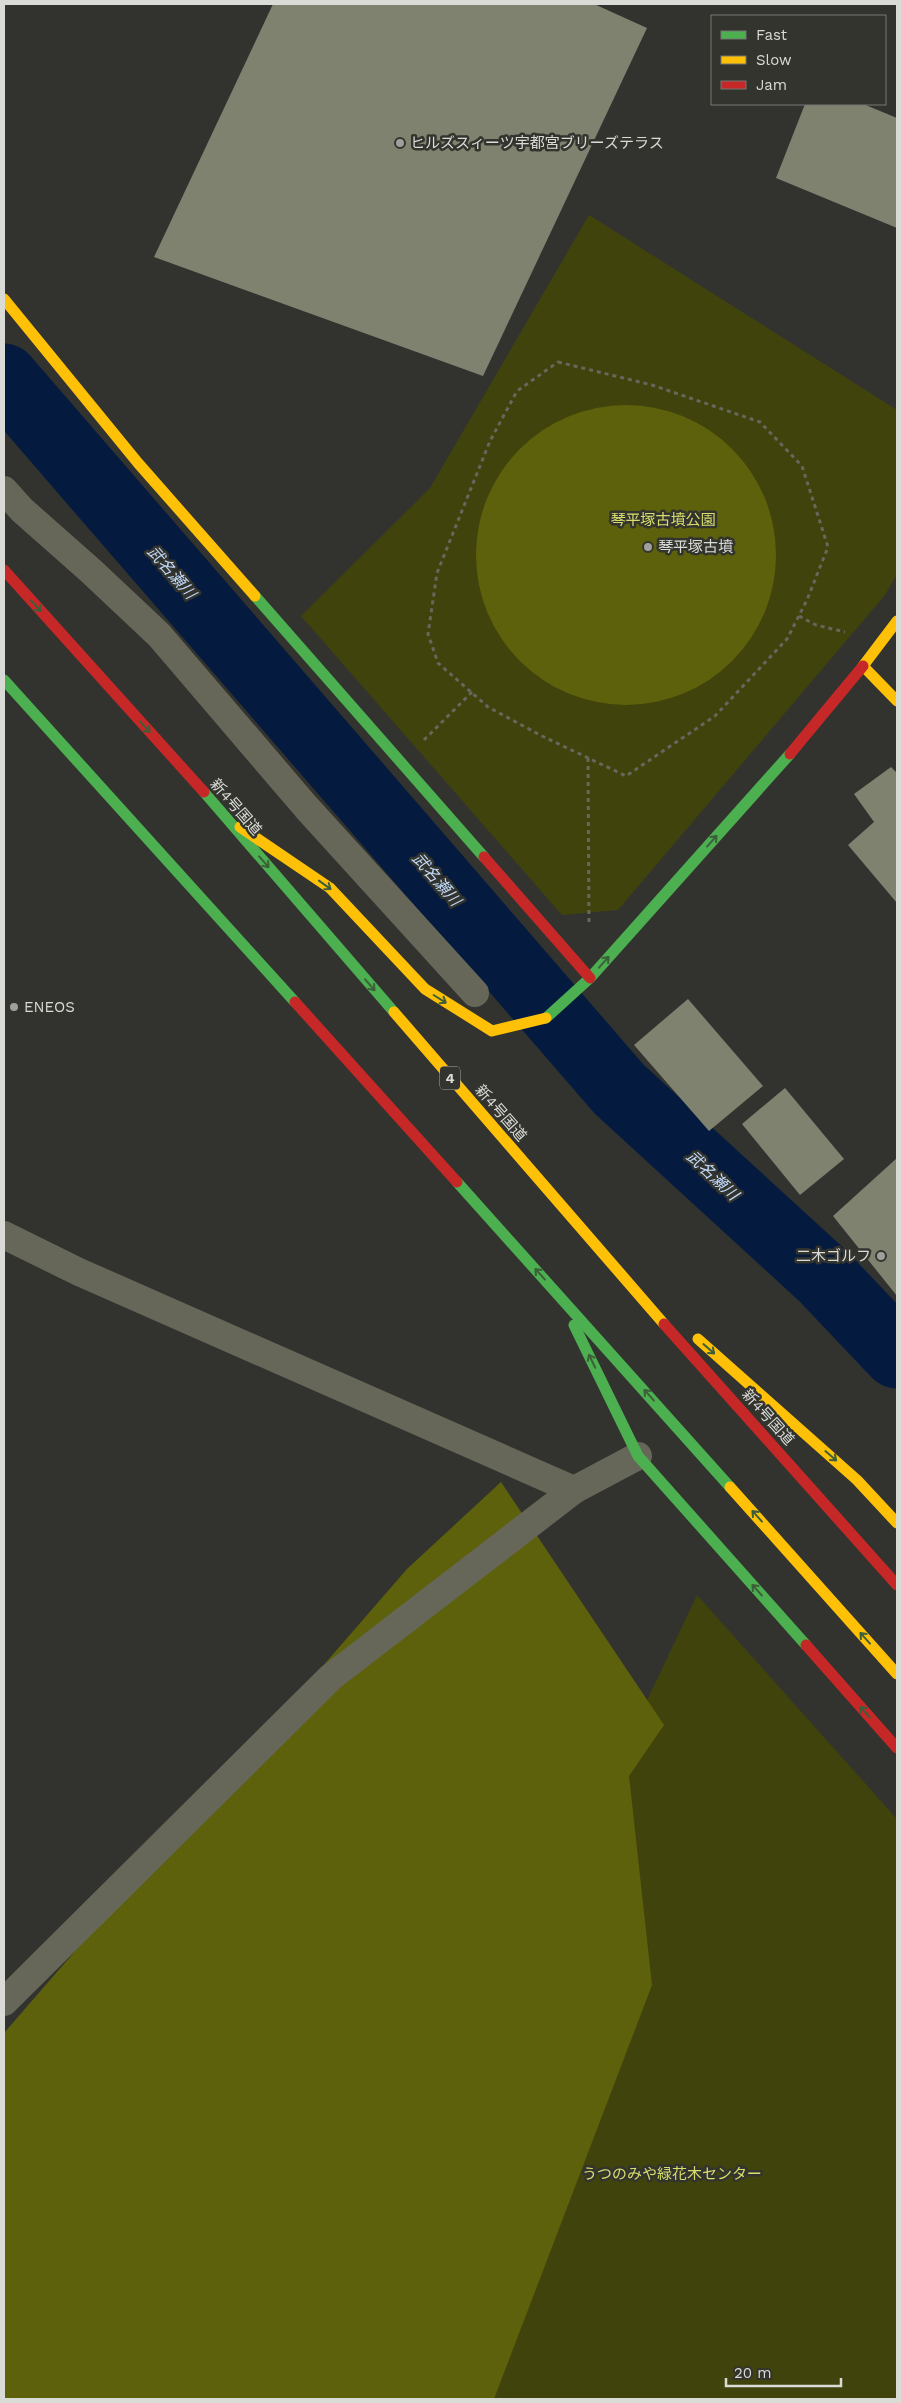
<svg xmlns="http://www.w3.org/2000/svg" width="901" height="2403" font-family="'Work Sans','Noto Sans JP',sans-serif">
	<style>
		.green { fill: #41430c }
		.forest { fill: #5e610c }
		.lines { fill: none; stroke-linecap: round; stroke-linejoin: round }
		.river { stroke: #041a3f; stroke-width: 69 }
		.building { fill: #808270 }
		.path { stroke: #66675d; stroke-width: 3; stroke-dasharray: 4 4; stroke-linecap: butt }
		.street { stroke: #666758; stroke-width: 28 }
		.fast { stroke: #4caf50; stroke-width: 11 }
		.slow { stroke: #ffc107; stroke-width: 11 }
		.jam { stroke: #c62828; stroke-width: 11 }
		.oneway { stroke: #3c5f3a }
		.poi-dot { fill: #9fa09c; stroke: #33342e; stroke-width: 2 }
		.labels { text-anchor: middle; stroke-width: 5; stroke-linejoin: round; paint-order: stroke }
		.shield { fill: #33342e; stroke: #a8a9a4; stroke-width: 1 }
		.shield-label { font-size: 14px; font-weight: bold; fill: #dadbd7 }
		.poi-label { font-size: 15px; fill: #dadbd7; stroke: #33342e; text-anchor: start }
		.park-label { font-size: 15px; fill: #d8de6c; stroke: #33342e }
		.street-label { font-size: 15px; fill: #dadbd7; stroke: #33342e }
		.water-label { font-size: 16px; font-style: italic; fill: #c2dbfd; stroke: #33342e }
	</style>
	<rect width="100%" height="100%" fill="#32332f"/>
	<g class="green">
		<polygon points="589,215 897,410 897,574 885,595 618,910 562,915 301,616 430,488"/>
		<polygon points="697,1595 897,1819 897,2399 316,2399"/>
	</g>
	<g class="forest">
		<circle cx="626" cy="555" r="150"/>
		<polygon points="501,1482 664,1725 629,1776 652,1985 494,2399 4,2399 4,2033 407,1569"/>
	</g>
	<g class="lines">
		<polyline class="river" points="4,378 619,1089 823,1276 897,1354"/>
	</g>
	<g class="building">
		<polygon points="273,4 594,4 647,28 483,376 154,257"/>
		<polygon points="805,104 863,104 897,118 897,228 776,178"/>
		<polygon points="891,767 897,773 897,903 848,845 874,822 854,794"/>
		<polygon points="688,999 763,1086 709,1131 634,1045"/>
		<polygon points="785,1088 844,1159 800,1195 742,1124"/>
		<polygon points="897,1158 897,1296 833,1216"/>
	</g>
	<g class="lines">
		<g class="path">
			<polygon points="558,362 652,385 760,422 802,466 828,547 807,600 787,639 715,716 626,776 542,736 488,707 438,663 428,634 437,573 490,441 517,391"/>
			<polyline points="799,616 816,625 845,632"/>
			<polyline points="424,740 472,692"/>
			<polyline points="588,758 589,925"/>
		</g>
		<g class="street">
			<polyline points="4,490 22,510 91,571 159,635 306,807 475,993"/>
			<polyline points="4,1235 79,1272 574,1490"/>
			<polyline points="4,2002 331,1677 574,1490 638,1456"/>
		</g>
		<g class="fast">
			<polyline points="255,596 484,857"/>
			<polyline points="4,680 295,1002"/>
			<polyline points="204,792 394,1012"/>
			<polyline points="546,1018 590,978 790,754"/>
			<polyline points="457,1182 730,1487"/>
			<polyline points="574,1325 638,1456 806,1645"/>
		</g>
		<g class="slow">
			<polyline points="4,299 138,463 255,596"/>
			<polyline points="897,621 863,666 897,701"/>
			<polyline points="240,827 330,888 425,989 492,1031 546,1018"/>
			<polyline points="394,1012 664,1324"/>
			<polyline points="698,1339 857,1480 897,1523"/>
			<polyline points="730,1487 897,1674"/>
		</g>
		<g class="jam">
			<polyline points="4,570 204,792"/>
			<polyline points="790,754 863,666"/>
			<polyline points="484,857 590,978"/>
			<polyline points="295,1002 457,1182"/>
			<polyline points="664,1324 897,1585"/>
			<polyline points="806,1645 897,1748"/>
		</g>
	</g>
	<defs><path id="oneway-shaft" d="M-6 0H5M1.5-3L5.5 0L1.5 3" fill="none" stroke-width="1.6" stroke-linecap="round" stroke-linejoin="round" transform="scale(1.25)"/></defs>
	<g class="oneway">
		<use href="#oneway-shaft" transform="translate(36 606) rotate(48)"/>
		<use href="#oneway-shaft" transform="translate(145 727) rotate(48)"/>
		<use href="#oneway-shaft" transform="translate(712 841) rotate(-48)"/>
		<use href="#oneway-shaft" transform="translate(264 862) rotate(49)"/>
		<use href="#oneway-shaft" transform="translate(325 885) rotate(36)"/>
		<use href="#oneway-shaft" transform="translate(604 962) rotate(-48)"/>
		<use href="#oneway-shaft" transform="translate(370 985) rotate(49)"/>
		<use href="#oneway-shaft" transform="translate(440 999) rotate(32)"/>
		<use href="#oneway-shaft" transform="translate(540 1274) rotate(-132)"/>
		<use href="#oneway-shaft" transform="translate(709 1349) rotate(41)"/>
		<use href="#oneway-shaft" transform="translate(592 1361) rotate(-116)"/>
		<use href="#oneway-shaft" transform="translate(649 1395) rotate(-132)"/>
		<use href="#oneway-shaft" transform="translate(831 1456) rotate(41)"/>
		<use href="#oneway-shaft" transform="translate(757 1516) rotate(-132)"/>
		<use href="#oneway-shaft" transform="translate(757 1590) rotate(-132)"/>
		<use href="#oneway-shaft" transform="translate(865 1638) rotate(-132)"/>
		<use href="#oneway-shaft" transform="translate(865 1712) rotate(-132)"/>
	</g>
	<g class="poi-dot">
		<circle cx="400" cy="143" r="5"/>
		<circle cx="648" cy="547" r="5"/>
		<circle cx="14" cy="1007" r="5"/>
		<circle cx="881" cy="1256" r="5"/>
	</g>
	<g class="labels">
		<rect class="shield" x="440" y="1066.5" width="20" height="23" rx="4"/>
		<g class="shield-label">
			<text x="450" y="1083">4</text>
		</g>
		<g class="poi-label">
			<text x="410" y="148">ヒルズスィーツ宇都宮ブリーズテラス</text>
			<text x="658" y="552">琴平塚古墳</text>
			<text x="24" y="1012">ENEOS</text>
			<text x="871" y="1261" text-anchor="end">二木ゴルフ</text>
		</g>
		<g class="park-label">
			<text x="663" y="525">琴平塚古墳公園</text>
			<text x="672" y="2179">うつのみや緑花木センター</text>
		</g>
		<g class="street-label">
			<text transform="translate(236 807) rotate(49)" y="5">新4号国道</text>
			<text transform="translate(501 1113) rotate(49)" y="5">新4号国道</text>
			<text transform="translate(768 1417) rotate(48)" y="5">新4号国道</text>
		</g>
		<g class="water-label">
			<text transform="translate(172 572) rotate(49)" y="6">武名瀬川</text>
			<text transform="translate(437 879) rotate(49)" y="6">武名瀬川</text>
			<text transform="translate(713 1175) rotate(43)" y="6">武名瀬川</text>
		</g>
	</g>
	<rect width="901" height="2403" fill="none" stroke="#dadbd7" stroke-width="10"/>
	<rect x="711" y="15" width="175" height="90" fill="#33342e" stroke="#767772"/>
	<rect x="721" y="31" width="25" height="8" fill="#4caf50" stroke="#767772"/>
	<text x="756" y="40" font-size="15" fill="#dadbd7">Fast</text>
	<rect x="721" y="56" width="25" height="8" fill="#ffc107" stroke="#767772"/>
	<text x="756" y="65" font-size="15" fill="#dadbd7">Slow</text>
	<rect x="721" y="81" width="25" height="8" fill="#c62828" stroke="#767772"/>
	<text x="756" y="90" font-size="15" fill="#dadbd7">Jam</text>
	<path d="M726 2378v8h115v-8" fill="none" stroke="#dadbd7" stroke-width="2.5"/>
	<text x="734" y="2378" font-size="15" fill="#dadbd7" stroke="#33342e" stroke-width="4" paint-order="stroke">20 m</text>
</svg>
